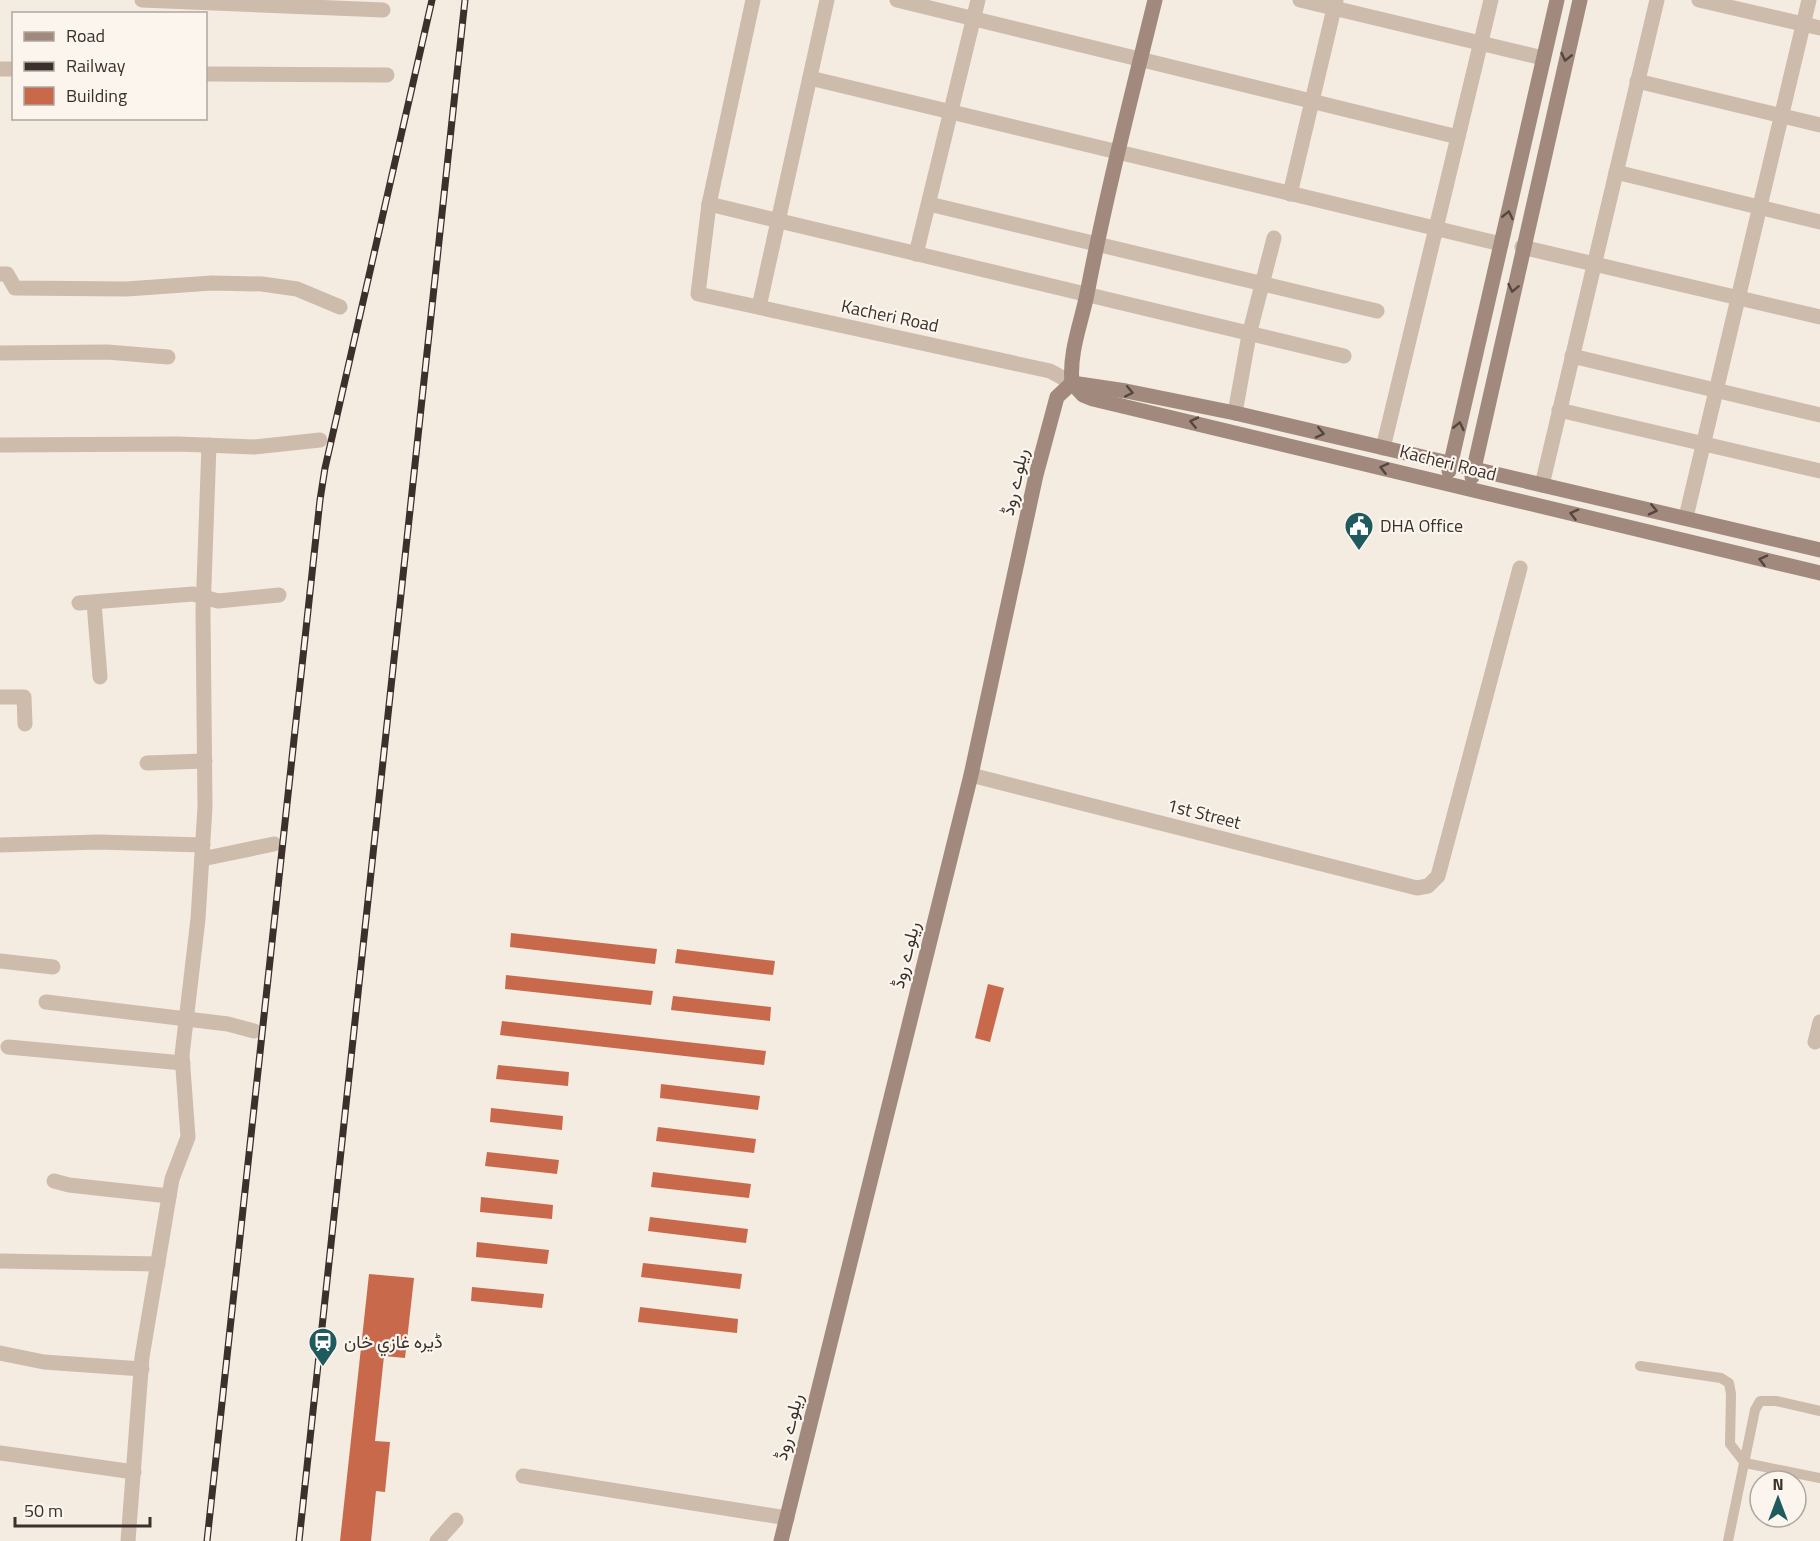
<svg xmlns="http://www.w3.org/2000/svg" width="1820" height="1541" font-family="'Titillium Web',Vazirmatn,sans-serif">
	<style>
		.building { fill: #c8694b }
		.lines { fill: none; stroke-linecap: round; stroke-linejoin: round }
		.lane { stroke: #cdbbac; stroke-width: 10 }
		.street { stroke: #cdbbac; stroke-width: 15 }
		.secondary { stroke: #a18a7d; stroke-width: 15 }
		.rail-casing { stroke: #3b302b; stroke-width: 7 }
		.rail { stroke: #fbf5ee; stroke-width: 4.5; stroke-dasharray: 14; stroke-linecap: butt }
		.oneway { stroke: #544640 }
		.labels { text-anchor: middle; stroke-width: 4.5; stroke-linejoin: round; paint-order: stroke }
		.street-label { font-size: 18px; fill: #3b302b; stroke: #fbf5ee }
		.poi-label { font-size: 18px; fill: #3b302b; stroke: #fbf5ee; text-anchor: start }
	</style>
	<rect width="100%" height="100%" fill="#f4ebe1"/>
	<g class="building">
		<polygon points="511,933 657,949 655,964 510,947"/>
		<polygon points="677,949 775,961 773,975 675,963"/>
		<polygon points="506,975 653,991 651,1005 505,989"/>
		<polygon points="988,984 1004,988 990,1042 975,1038"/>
		<polygon points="673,996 771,1007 770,1021 671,1010"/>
		<polygon points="502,1021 766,1051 764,1065 500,1035"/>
		<polygon points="498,1065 569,1072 568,1086 496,1079"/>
		<polygon points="661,1084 760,1096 758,1110 660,1098"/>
		<polygon points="491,1108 563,1116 562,1130 490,1122"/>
		<polygon points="658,1127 756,1139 754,1153 656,1141"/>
		<polygon points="487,1152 559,1160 557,1174 485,1166"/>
		<polygon points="653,1172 751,1184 749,1198 651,1187"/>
		<polygon points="481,1197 553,1205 552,1219 480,1212"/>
		<polygon points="650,1217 748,1229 746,1243 648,1231"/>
		<polygon points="477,1242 549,1250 547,1264 476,1257"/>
		<polygon points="643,1263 742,1274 740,1289 641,1277"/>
		<polygon points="369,1274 414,1278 405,1358 384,1356 375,1441 390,1442 385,1492 376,1491 371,1541 340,1541"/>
		<polygon points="472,1287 544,1294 542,1308 471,1301"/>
		<polygon points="640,1307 738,1319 737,1333 638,1322"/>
	</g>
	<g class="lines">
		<g class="lane">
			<polyline points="1640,1366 1721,1378 1729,1383 1731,1394 1730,1444 1745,1463 1820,1478"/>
			<polyline points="1728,1541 1755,1410 1760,1401 1776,1401 1820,1411"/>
		</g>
		<g class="street">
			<polyline points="142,0 383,10"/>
			<polyline points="753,0 709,204 698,294 1050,371 1072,383"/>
			<polyline points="897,0 1458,137"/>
			<polyline points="1300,0 1543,58"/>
			<polyline points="1699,0 1820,28"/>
			<polyline points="0,69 14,69"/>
			<polyline points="206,74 387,75"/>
			<polyline points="810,78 1501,244"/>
			<polyline points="1637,81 1820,125"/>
			<polyline points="1616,172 1820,222"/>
			<polyline points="1290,194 1336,0"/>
			<polyline points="709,204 1344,356"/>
			<polyline points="929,204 1377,311"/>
			<polyline points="1522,247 1820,317"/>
			<polyline points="916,254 978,0"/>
			<polyline points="0,274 7,274 15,288 126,289 212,283 262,284 297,289 340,307"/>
			<polyline points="759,307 827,0"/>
			<polyline points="0,353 107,352 168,357"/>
			<polyline points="1572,356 1820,415"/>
			<polyline points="1559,410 1820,471"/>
			<polyline points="1235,413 1249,335 1274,238"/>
			<polyline points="0,445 178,444 254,447 320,440"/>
			<polyline points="1383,448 1491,0"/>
			<polyline points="1542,485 1657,0"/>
			<polyline points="1686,517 1809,0"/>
			<polyline points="79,603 193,594 218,601 279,595"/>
			<polyline points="94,603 100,677"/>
			<polyline points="0,697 24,697 25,724"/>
			<polyline points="147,763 205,761"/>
			<polyline points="971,775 1417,888 1428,886 1438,876 1520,568"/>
			<polyline points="0,845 98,842 203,845"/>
			<polyline points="202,859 274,844"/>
			<polyline points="0,961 53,967"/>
			<polyline points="46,1002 228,1024 254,1031"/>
			<polyline points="1815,1042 1820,1022"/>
			<polyline points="8,1047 183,1063"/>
			<polyline points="54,1181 69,1185 169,1196"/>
			<polyline points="0,1261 158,1264"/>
			<polyline points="0,1353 44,1362 142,1369"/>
			<polyline points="0,1453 134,1472"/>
			<polyline points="523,1476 787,1518"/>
			<polyline points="128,1541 142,1357 172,1179 188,1137 182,1055 198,919 205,807 203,612 209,445"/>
			<polyline points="437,1541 456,1520"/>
		</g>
		<g class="secondary">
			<polyline points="1072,383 1083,395 1093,399 1820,573"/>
			<polyline points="1072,383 1126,391 1235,413 1820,550"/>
			<path d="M1072,383C1069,352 1081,324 1087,294C1106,195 1131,98 1155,0"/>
			<polyline points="1449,471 1557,0"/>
			<polyline points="1472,477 1580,0"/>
			<polyline points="781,1541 971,775 1036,475 1057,397 1072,383"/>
		</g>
		<g class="rail-casing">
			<g id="rail">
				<polyline points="207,1541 320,500 325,468 432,0"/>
				<polyline points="299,1541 465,0"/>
			</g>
		</g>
		<use href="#rail" class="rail"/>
	</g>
	<defs><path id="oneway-chevron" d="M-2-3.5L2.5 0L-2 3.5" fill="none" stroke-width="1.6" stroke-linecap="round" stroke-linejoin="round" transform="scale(1.5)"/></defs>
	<g class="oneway">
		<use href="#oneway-chevron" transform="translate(1566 57) rotate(103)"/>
		<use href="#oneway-chevron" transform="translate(1508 215) rotate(-77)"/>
		<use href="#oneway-chevron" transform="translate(1513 288) rotate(102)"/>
		<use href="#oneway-chevron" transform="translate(1129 392) rotate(11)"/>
		<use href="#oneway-chevron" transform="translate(1194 422) rotate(-167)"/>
		<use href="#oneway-chevron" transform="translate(1459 426) rotate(-77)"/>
		<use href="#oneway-chevron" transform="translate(1320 433) rotate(13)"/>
		<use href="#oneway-chevron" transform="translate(1384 468) rotate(-166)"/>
		<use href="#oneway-chevron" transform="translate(1653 510) rotate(13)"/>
		<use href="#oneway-chevron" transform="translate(1574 514) rotate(-166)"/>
		<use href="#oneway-chevron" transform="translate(1763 560) rotate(-166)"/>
	</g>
	<defs>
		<g id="civic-pin" transform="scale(1.5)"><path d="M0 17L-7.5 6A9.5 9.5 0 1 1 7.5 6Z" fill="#1f5a5e" stroke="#fbf5ee"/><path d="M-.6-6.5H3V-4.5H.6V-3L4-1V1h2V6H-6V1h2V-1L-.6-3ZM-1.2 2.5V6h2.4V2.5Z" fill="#fff"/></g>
		<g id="station-pin" transform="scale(1.5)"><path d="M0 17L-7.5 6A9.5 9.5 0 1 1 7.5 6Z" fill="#1f5a5e" stroke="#fbf5ee"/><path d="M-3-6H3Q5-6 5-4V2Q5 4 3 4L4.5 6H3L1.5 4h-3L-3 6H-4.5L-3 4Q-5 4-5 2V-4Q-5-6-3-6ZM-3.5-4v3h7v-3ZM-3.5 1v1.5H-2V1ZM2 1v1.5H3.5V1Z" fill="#fff"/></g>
	</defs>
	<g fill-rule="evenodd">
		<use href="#civic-pin" x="1359" y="526"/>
		<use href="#station-pin" x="323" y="1342"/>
	</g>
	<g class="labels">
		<g class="street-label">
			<text transform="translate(890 316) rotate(12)" y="6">Kacheri Road</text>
			<text transform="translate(1448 463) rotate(14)" y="6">Kacheri Road</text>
			<text transform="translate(1015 482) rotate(-77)" y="6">ریلوے روڈ</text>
			<text transform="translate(1204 814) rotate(14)" y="6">1st Street</text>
			<text transform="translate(906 955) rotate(-76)" y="6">ریلوے روڈ</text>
			<text transform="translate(789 1427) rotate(-76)" y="6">ریلوے روڈ</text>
		</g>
		<g class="poi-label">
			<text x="1380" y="532">DHA Office</text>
			<text x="344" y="1348">ڈيره غازي خان</text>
		</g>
	</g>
	<rect x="12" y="12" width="195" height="108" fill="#fbf5ee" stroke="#aea6a0" stroke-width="1.5"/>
	<rect x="24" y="32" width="30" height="9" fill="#a18a7d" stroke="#aea6a0" stroke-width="1.5"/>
	<text x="66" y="42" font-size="18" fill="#3b302b">Road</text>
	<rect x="24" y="62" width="30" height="9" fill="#3b302b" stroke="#aea6a0" stroke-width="1.5"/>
	<text x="66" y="72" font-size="18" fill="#3b302b">Railway</text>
	<rect x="24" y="87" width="30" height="18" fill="#c8694b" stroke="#aea6a0" stroke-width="1.5"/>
	<text x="66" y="102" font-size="18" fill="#3b302b">Building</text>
	<g transform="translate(1778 1499)"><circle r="28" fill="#fbf5ee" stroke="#aea6a0" stroke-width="1.5"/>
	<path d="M0-4.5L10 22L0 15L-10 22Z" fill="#1f5a5e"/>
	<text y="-9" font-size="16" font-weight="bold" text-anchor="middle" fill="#3b302b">N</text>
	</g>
	<path d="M15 1517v9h135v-9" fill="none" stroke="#3b302b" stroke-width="3"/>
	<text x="24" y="1517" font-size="18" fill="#3b302b" stroke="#fbf5ee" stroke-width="4.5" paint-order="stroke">50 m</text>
</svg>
